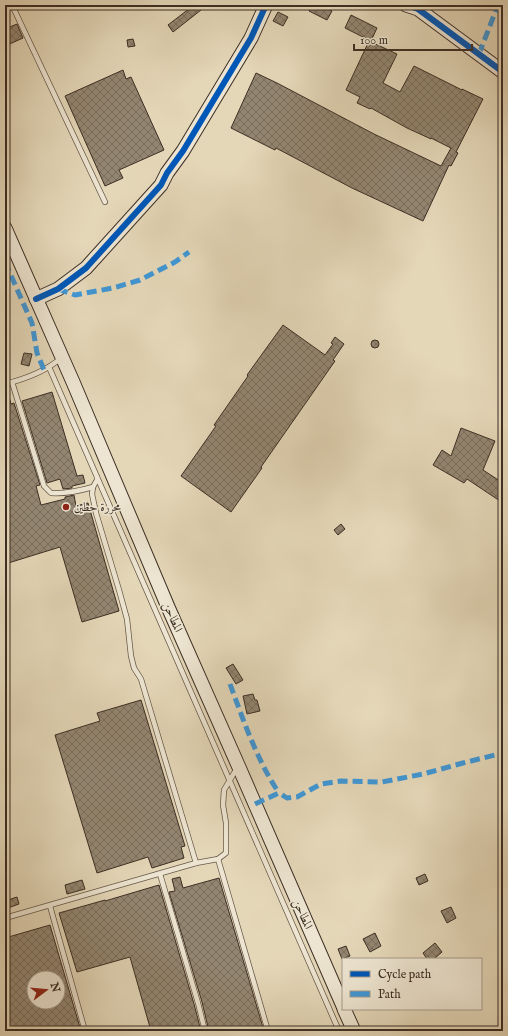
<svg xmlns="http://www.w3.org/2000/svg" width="508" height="1036" font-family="'IM FELL English',Amiri,serif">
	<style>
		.building { fill: url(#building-cross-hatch); stroke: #3c2e24; fill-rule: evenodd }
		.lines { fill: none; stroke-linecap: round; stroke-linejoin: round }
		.lane-casing { stroke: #665849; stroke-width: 6 }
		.secondary-casing { stroke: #3c2e24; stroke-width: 15 }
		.lane { stroke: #ede5d1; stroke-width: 4.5 }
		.secondary { stroke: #ede5d1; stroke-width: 13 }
		.quiet { stroke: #3f97d6; stroke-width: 5; stroke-dasharray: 10 5; stroke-linecap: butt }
		.cycleway-casing { stroke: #ede5d1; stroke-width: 8 }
		.cycleway { stroke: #0057b8; stroke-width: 6 }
		.poi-dot { fill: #8f2418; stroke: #ede5d1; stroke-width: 1.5 }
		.labels { text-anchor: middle; stroke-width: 3; stroke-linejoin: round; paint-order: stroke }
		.poi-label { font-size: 12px; fill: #3c2e24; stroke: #ede5d1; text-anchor: start }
		.street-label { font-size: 12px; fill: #3c2e24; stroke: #ede5d1 }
	</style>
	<defs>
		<pattern id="building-cross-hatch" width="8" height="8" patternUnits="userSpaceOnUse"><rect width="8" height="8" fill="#938671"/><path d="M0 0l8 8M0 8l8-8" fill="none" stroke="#796e5d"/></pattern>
	</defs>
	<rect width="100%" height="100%" fill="#e4d7b8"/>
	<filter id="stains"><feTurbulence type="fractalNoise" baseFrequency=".005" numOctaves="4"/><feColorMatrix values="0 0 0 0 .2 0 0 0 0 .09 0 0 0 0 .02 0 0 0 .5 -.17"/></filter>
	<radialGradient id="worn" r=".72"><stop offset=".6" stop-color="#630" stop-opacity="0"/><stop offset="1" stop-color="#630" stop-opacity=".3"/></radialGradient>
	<g class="building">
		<polygon points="194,5 197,5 201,10 173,32 168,25"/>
		<polygon points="312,5 320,5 332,11 327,20 309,11"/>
		<polygon points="278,12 288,17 283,26 273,21"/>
		<polygon points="351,15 377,28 371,41 345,28"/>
		<polygon points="17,24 23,38 5,46 5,29"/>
		<polygon points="133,39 135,46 128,47 127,40"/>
		<polygon points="369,41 397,54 383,83 400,92 414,66 462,90 462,89 483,99 456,152 458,153 451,166 449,165 423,221 352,188 276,148 275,150 231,128 256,73 277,83 374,134 441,166 451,148 431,138 431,139 407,128 371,108 370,109 357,103 360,97 346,90"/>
		<polygon points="123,70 126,79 131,77 164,150 119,170 123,178 105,186 65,96"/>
		<polygon points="283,325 325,355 333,344 331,343 335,337 344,344 333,360 335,361 261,467 262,468 231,512 181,476 216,426 214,425 248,376 247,375"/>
		<circle cx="375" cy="344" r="4"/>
		<polygon points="24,353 32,354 29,366 21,364"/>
		<polygon points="7,389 11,404 14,403 40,485 36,486 41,505 65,499 65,497 74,495 76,506 88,503 119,611 82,622 60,547 5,564 5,390"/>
		<polygon points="52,392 77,476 83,475 85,483 72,486 72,488 63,489 60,479 47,483 22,401"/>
		<polygon points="461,428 495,441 483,470 503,483 503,496 500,501 467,479 464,483 433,465 442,450 451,456"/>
		<polygon points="341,524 345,529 338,535 334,530"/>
		<polygon points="233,664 243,680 236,684 226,668"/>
		<polygon points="253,694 255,700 257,700 260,711 247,714 243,696"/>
		<polygon points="141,700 185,846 181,847 184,858 152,868 148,857 97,873 55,735 100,721 97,713"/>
		<polygon points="425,874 428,881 419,885 416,878"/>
		<polygon points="180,877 183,888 219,878 264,1031 209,1031 202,1002 169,892 175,891 172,879"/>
		<polygon points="82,880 85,889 67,894 65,885"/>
		<polygon points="159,885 194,1004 201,1031 151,1031 130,957 77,972 59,913 105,900 105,901"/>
		<polygon points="17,897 19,904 5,909 5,901"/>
		<polygon points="451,907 456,918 447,923 441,911"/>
		<path d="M50,925L81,1031H5V938ZM34,978H58V1002H34Z"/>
		<polygon points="375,933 381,946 370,952 363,939"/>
		<polygon points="435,943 442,952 434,959 427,959 423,953"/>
		<polygon points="346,946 350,956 342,959 338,949"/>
	</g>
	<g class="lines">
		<g class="lane-casing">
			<g id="lane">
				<polyline points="12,5 105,202"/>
				<polyline points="49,367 339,1031"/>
				<path d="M12,382L44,486L51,493C66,494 79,491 93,487"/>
				<path d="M5,384C25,379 45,372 61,358"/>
				<polyline points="97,477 97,480 93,487 92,494 96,513 119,590 127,619 131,656 134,668 141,679 196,863"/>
				<polyline points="218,859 268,1031"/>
				<polyline points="160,874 198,1003 205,1031"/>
				<polyline points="50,906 85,1031"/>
				<polyline points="5,918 196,863 218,859 226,853 226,823 223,805 224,790 237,768"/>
			</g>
		</g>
		<g class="secondary-casing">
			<g id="secondary">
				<polyline points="406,5 418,9 503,72"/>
				<polyline points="5,228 73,382 168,607 238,765 343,1006"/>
				<polyline points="36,299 58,289 86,268 161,185 167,173 183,151 251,38 266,5"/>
				<polyline points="344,1009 354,1031"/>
			</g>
		</g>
		<use href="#lane" class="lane"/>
		<use href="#secondary" class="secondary"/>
		<g class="quiet">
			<polyline points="479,54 498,5"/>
			<polyline points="5,262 32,323 37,353 44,370"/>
			<polyline points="58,289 75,295 113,288 140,280 175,262 189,252"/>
			<path d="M230,684C244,722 257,760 279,793"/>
			<polyline points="255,804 279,793 287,798 297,797 321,784 341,781 382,782 423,774 463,763 503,753"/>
		</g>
		<g class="cycleway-casing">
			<g id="cycleway">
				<polyline points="406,5 418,9 503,72"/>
				<polyline points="36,299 58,289 86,268 161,185 167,173 183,151 251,38 266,5"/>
			</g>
		</g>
		<use href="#cycleway" class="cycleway"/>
	</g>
	<circle class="poi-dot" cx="66" cy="507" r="4"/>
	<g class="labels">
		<g class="poi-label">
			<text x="74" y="511">محررة حطين</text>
		</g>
		<g class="street-label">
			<text transform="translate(173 617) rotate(66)" y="4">المطاحن</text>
			<text transform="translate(303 914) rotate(66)" y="4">المطاحن</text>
		</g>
	</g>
	<rect width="508" height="1036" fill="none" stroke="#e4d7b8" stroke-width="20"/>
	<rect x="6" y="6" width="496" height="1024" fill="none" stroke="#3c2e24" stroke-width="2"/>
	<rect x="10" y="10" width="488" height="1016" fill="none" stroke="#3c2e24"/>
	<rect x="342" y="958" width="140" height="52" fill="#ede5d1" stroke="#a69c8c"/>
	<rect x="350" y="971" width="20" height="6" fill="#0057b8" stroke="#a69c8c"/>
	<text x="378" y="978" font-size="12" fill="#3c2e24">Cycle path</text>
	<rect x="350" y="991" width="20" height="6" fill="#3f97d6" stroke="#a69c8c"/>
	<text x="378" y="998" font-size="12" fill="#3c2e24">Path</text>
	<g transform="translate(46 990) rotate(74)"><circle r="19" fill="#ede5d1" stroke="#a69c8c"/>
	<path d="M0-3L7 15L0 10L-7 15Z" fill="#8f2418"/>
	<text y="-6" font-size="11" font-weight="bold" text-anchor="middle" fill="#3c2e24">N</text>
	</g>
	<path d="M354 44v6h118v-6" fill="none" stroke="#3c2e24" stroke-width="2"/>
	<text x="360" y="44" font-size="12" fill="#3c2e24" stroke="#ede5d1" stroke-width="3" paint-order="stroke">100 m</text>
	<rect width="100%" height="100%" filter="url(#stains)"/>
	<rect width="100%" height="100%" fill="url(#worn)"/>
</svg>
